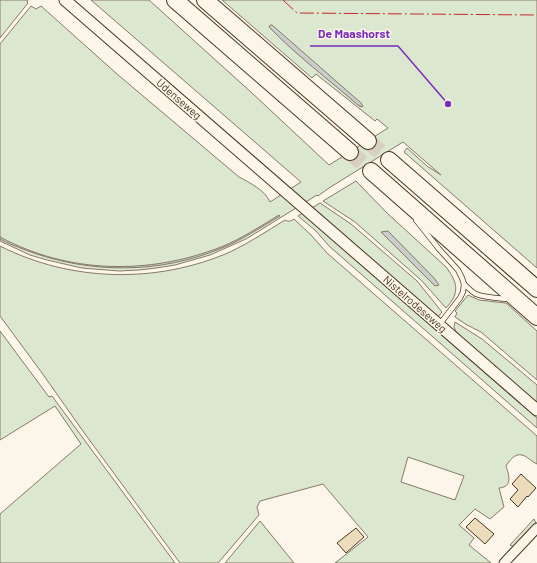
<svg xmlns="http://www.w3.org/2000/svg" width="537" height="563" font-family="Barlow,sans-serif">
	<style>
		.green { fill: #dce7d0; stroke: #887966; fill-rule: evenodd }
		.water { fill: #c9cecd; stroke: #887966 }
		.building { fill: #ecdcbc; stroke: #4a3520 }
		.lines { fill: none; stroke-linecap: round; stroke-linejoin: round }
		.motorway-tunnel { stroke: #d8cfc1; stroke-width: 16; stroke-dasharray: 16 8; stroke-linecap: butt }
		.service-casing { stroke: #4a3520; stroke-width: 6 }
		.minor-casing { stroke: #4a3520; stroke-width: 11 }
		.tertiary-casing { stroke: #4a3520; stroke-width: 13 }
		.motorway-casing { stroke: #4a3520; stroke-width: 18 }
		.service { stroke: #fbf6e9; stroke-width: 4.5 }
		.minor { stroke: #fbf6e9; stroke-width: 9 }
		.tertiary { stroke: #fbf6e9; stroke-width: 11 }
		.motorway { stroke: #fbf6e9; stroke-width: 16 }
		.power { stroke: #c62828; stroke-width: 1; stroke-dasharray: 14 3 2 3; stroke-linecap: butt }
		.labels { text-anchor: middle; stroke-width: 3; stroke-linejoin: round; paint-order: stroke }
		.street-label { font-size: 11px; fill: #4a3520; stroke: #fbf6e9 }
		.leader { fill: none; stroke: #7b2cbf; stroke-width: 1.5 }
		.callout-dot { fill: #7b2cbf; stroke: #fbf6e9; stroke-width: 1.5 }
		.callout-label { font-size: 12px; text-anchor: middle; font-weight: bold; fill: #7b2cbf; stroke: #fbf6e9; stroke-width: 3; stroke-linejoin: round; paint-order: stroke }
	</style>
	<rect width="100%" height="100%" fill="#fbf6e9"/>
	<g class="green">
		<polygon points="0,0 28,0 27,2 28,3 0,38"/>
		<path d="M91,0H149L252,93L329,165L388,128L377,119L375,121L316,74L312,78L222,0H537V268L404,152L407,148L427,166L441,175L403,142L329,188L318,196L317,195L246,239L210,255L175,265L156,268L139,270L119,271L82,268L47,260L30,255L0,241V44L31,6L36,9L41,6L117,74L239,177C250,183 265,190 270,202L301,182ZM270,27L361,107L292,48Z"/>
		<path d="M356,181L387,213L446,267C458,283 460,293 446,308L421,280L355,222L323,201Z"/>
		<polygon points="320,203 351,224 417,281 442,312 438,317 312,208"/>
		<polygon points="303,213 537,418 537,428 329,246 316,231 298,216"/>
		<path d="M294,219L312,236L327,253L537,436V464C532,462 527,456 522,455C515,453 509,461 506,466C509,475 513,487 499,488L504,507L490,519L475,509L459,525L474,538L469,545L491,563H335L368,537L323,484L260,501L257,507L259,515L218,563H180L85,434L42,373L0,316V246C71,282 157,284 230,252C249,243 267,231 285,220C288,222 291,221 294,219ZM408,457L464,476L455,500L401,482Z"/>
		<polygon points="468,295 479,300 506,303 537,331 537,380 481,332 467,325 455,317 457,313 455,311"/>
		<polygon points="455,322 482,339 537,385 537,403 456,332 454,327"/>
		<polygon points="0,331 49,397 52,396 175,563 0,563 0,514 81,444 55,406 0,440"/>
		<polygon points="534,519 536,523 514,547 510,545"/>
		<polygon points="260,521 294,563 225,563"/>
	</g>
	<g class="water">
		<path d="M270,25H272L361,103L363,106L362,107L358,105C328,79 296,55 269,27Z"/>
		<path d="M279,215L280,216C261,227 242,240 222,248C160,274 91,274 28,251C18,247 9,244 0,239V237C69,274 149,275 221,247C241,239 261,226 279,215Z"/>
		<polygon points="388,231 434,278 439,285 435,286 381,232"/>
	</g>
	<g class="building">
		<polygon points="521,474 536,488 528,497 527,496 518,507 510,499 518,490 512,484"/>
		<polygon points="475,518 494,534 485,544 466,527"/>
		<polygon points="356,528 364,537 346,553 337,543"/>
	</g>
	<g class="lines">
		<g class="motorway-tunnel">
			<polyline points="368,141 389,160"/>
			<polyline points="350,152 371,171"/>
		</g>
		<g class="service-casing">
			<g id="service">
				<polyline points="416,220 439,249 458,270 462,278 464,284 463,292 460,298 439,325"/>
				<path d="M464,284C468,288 472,292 476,294C486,298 498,298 508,299"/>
			</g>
		</g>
		<g class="minor-casing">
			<polyline id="minor" points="504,563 537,528"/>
		</g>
		<g class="tertiary-casing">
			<polyline id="tertiary" points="65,0 537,410"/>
		</g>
		<g class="motorway-casing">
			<g id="motorway">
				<polyline points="175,0 350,152"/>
				<polyline points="205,0 368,141"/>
				<polyline points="389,160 537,289"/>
				<polyline points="371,171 537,317"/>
			</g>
		</g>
		<use href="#service" class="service"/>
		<use href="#minor" class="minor"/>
		<use href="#tertiary" class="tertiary"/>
		<use href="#motorway" class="motorway"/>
		<polyline class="power" points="283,0 297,13 537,15"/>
	</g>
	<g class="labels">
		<g class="street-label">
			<text transform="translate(179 99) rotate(41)" y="4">Udenseweg</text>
			<text transform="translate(415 304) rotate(41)" y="4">Nistelrodeseweg</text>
		</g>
	</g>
	<path class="leader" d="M448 104L398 46H310"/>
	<circle class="callout-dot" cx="448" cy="104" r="4"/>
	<g class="callout-label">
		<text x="354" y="38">De Maashorst</text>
	</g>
</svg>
